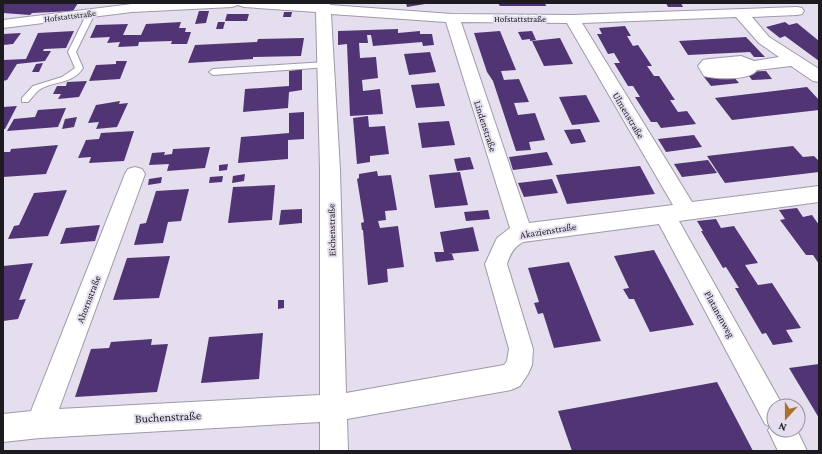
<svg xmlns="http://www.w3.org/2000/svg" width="822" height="454" font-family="'Crimson Pro',serif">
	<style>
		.building { fill: #503473 }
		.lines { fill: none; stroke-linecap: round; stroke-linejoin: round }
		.service-casing { stroke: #9f99a8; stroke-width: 2 }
		.minor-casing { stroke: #9f99a8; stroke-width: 2 }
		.service { fill: #fff; fill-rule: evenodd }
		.minor { fill: #fff; fill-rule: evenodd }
		.labels { text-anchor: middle; stroke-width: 4; stroke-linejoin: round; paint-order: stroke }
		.far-street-label { font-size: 9px; fill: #1d1b20; stroke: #e4deee }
		.street-label { font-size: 10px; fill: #1d1b20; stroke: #e4deee }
		.near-street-label { font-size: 12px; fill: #1d1b20; stroke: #e4deee }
	</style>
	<rect width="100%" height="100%" fill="#e4deee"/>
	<g class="building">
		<polygon points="3,3 78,3 73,11 32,13 30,15 3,13"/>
		<polygon points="406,3 425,3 425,4 407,7"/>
		<polygon points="498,3 545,3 546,6 500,6"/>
		<polygon points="666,3 681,3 683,7 668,7"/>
		<polygon points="199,11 209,11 206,23 195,24"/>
		<polygon points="284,12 292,12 291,17 283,17"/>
		<polygon points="227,14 249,14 247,21 225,21"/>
		<polygon points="181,22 179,28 186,28 185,32 191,32 187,44 171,44 172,41 139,42 138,46 118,47 120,42 107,43 110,37 90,38 96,25 128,24 123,35 141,35 146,24"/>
		<polygon points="218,22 225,22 223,29 216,29"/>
		<polygon points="785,22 789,25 797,23 819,41 819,61 785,36 780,38 766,27"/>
		<polygon points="625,26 631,36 627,36 633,46 638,45 652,66 647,66 654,76 659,76 675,100 670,100 678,112 687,111 696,124 661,128 657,122 651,122 635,97 640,97 633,86 628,86 614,63 620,63 614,53 608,54 597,34 602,34 599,28"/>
		<polygon points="398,29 398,33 420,31 420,34 432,34 434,45 423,46 422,42 373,46 371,35 367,35 368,43 359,43 360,58 376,57 378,78 362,80 363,91 380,89 383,114 350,116 347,44 338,45 338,31"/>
		<polygon points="74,31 66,48 44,49 43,51 51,51 45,61 17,64 7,80 3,81 3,60 26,59 38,33"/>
		<polygon points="500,31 516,70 501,71 504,80 519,79 529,102 514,103 518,115 535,113 545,140 529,142 531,150 516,151 493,81 487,72 474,33"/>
		<polygon points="532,31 536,40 530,41 530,39 522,40 518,32"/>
		<polygon points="21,33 13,44 3,45 3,34"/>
		<polygon points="746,37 765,57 754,57 750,52 688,55 679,41"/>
		<polygon points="304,38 301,56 253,57 253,59 188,63 195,45 257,42 258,39"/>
		<polygon points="560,38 573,64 544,66 532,41"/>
		<polygon points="430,52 436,72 409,75 404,54"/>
		<polygon points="116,61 127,61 120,79 89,81 96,65 116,64"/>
		<polygon points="43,63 39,72 32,72 36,64"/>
		<polygon points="302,69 302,90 289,92 288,108 243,112 245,89 289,86 289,71"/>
		<polygon points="766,71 772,79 752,80 746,72"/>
		<polygon points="731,74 739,83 711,86 704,77"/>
		<polygon points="87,81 79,97 58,99 61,94 53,94 57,86 66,86 67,82"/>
		<polygon points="439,83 445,106 416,108 411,85"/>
		<polygon points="807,87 819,100 819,110 732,120 715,98"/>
		<polygon points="586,95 600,122 572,125 559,97"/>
		<polygon points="120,101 119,104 128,103 117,127 96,129 99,122 88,123 96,105"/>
		<polygon points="17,106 5,129 3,129 3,107"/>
		<polygon points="66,108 58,127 7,131 14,119 35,117 38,110"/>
		<polygon points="304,112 304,139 288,140 288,159 238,163 241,137 289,133 289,113"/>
		<polygon points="368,116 369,127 385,126 389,154 370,156 370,162 357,164 353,118"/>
		<polygon points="77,117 74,127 62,129 65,119"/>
		<polygon points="449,121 455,145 422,148 418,123"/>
		<polygon points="580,129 586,142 571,144 564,130"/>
		<polygon points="134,131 124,161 89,163 91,157 78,158 86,140 99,139 101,133"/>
		<polygon points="694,135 702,147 666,152 658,139"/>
		<polygon points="58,145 46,174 3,177 3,152 10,152 11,149"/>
		<polygon points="793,146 803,157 814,156 819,161 819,172 725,183 707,156"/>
		<polygon points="210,147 205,168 167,171 169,164 149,165 152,153 165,152 164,155 172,154 173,149"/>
		<polygon points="547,152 553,165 513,170 509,157"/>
		<polygon points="470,157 474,169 457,171 454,159"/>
		<polygon points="708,160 717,173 682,177 674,164"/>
		<polygon points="228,164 227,170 219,171 219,165"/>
		<polygon points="640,166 655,194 567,204 556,175"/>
		<polygon points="377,171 378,176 391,175 397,210 385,211 386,220 378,221 380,228 398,226 404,267 387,269 388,282 368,285 363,230 362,230 361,223 364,222 357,179 359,178 359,174"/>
		<polygon points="460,172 468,205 435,208 429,175"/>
		<polygon points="245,174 244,181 232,183 233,176"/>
		<polygon points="223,176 222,182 209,183 210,177"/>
		<polygon points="162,177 161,183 148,185 149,179"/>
		<polygon points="552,179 558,193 524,197 518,183"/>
		<polygon points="275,185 272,220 228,223 233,187"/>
		<polygon points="189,189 181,221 168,222 163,243 134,245 140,224 146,223 156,191"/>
		<polygon points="67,190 48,236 8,239 14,226 19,225 34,193"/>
		<polygon points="797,208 803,217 812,215 819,225 819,264 813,255 806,255 780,220 785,219 779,210"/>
		<polygon points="302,209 302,223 279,225 281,210"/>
		<polygon points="488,210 490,219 466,221 464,212"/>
		<polygon points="716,219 721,228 734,226 758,263 745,265 758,285 772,283 801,328 786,330 793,342 773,345 766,333 762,334 735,288 739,288 726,267 723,268 701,231 703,231 697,221"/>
		<polygon points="100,225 95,241 60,244 66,228"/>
		<polygon points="473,227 479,251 448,254 452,254 454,260 436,262 434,252 444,252 440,232"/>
		<polygon points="654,250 694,325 650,332 634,299 629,299 623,289 629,288 614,256"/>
		<polygon points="170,256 159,298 113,300 127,258"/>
		<polygon points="569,262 601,341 554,348 543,313 538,314 534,303 539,302 528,268"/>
		<polygon points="33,263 19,300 26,299 18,319 3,321 3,266"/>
		<polygon points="278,300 284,300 284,308 278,309"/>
		<polygon points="263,333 259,379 201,383 209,337"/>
		<polygon points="152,339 151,345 168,344 157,392 75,397 91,349 109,348 111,342"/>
		<polygon points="819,364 819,418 789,368"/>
		<polygon points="717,382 753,451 572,451 558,411"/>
	</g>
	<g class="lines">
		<g class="service-casing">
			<g id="service">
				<path d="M88,11L95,13L76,52L83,68C72,85 54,80 39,90C35,93 32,98 28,102H22V98L33,86L62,77L75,68L68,52Z"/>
				<polygon points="326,62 330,65 329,67 213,75 209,72 213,69"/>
			</g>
		</g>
		<g class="minor-casing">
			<path id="minor" d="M303,3H330V5L452,14L572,15L797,7L802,8L804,11L802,14L797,15L752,17L769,37L819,69V82L813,81L791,66L757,70C750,81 716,79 704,76L698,66L703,60L709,59L741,56L754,61L779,57L759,43L736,17L582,23L692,202L819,186V202L679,221L783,406H774V430H797L807,451H778L768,430L770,427L765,424L659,224L523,242C514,247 510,254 507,264L533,349L532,365L528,374L520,386L511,390L347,419L348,451H320V422L40,438L3,442V414L31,411L125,174L128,169L135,167L142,169L145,174L59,409L320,395V170L316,12L244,7L238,5L232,7L132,12L3,28V20L132,4ZM331,14L446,22L510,228L497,238L485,264L509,349L507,361L504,365L346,393L340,170ZM461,22L567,23L673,205L529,223Z"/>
		</g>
		<use href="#service" class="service"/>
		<use href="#minor" class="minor"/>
	</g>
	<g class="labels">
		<g class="far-street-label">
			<text transform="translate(70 16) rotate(-7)" y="3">Hofstattstraße</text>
			<text x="520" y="22">Hofstattstraße</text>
		</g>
		<g class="street-label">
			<text transform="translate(629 115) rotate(59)" y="4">Ulmenstraße</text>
			<text transform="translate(486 126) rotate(72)" y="4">Lindenstraße</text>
			<text transform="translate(331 230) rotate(-91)" y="4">Eichenstraße</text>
			<text transform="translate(548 230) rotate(-9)" y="4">Akazienstraße</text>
			<text transform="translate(88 299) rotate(-69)" y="4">Ahornstraße</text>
			<text transform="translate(720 314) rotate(61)" y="4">Platanenweg</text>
		</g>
		<g class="near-street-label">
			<text transform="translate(168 417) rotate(-3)" y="4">Buchenstraße</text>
		</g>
	</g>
	<rect width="822" height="454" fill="none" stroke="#1d1b20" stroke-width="8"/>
	<g transform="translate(786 418) rotate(201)"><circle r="19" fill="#e4deee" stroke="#94909c"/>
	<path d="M0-3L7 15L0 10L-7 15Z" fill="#ac7131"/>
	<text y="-6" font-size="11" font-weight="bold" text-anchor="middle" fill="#1d1b20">N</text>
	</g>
</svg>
